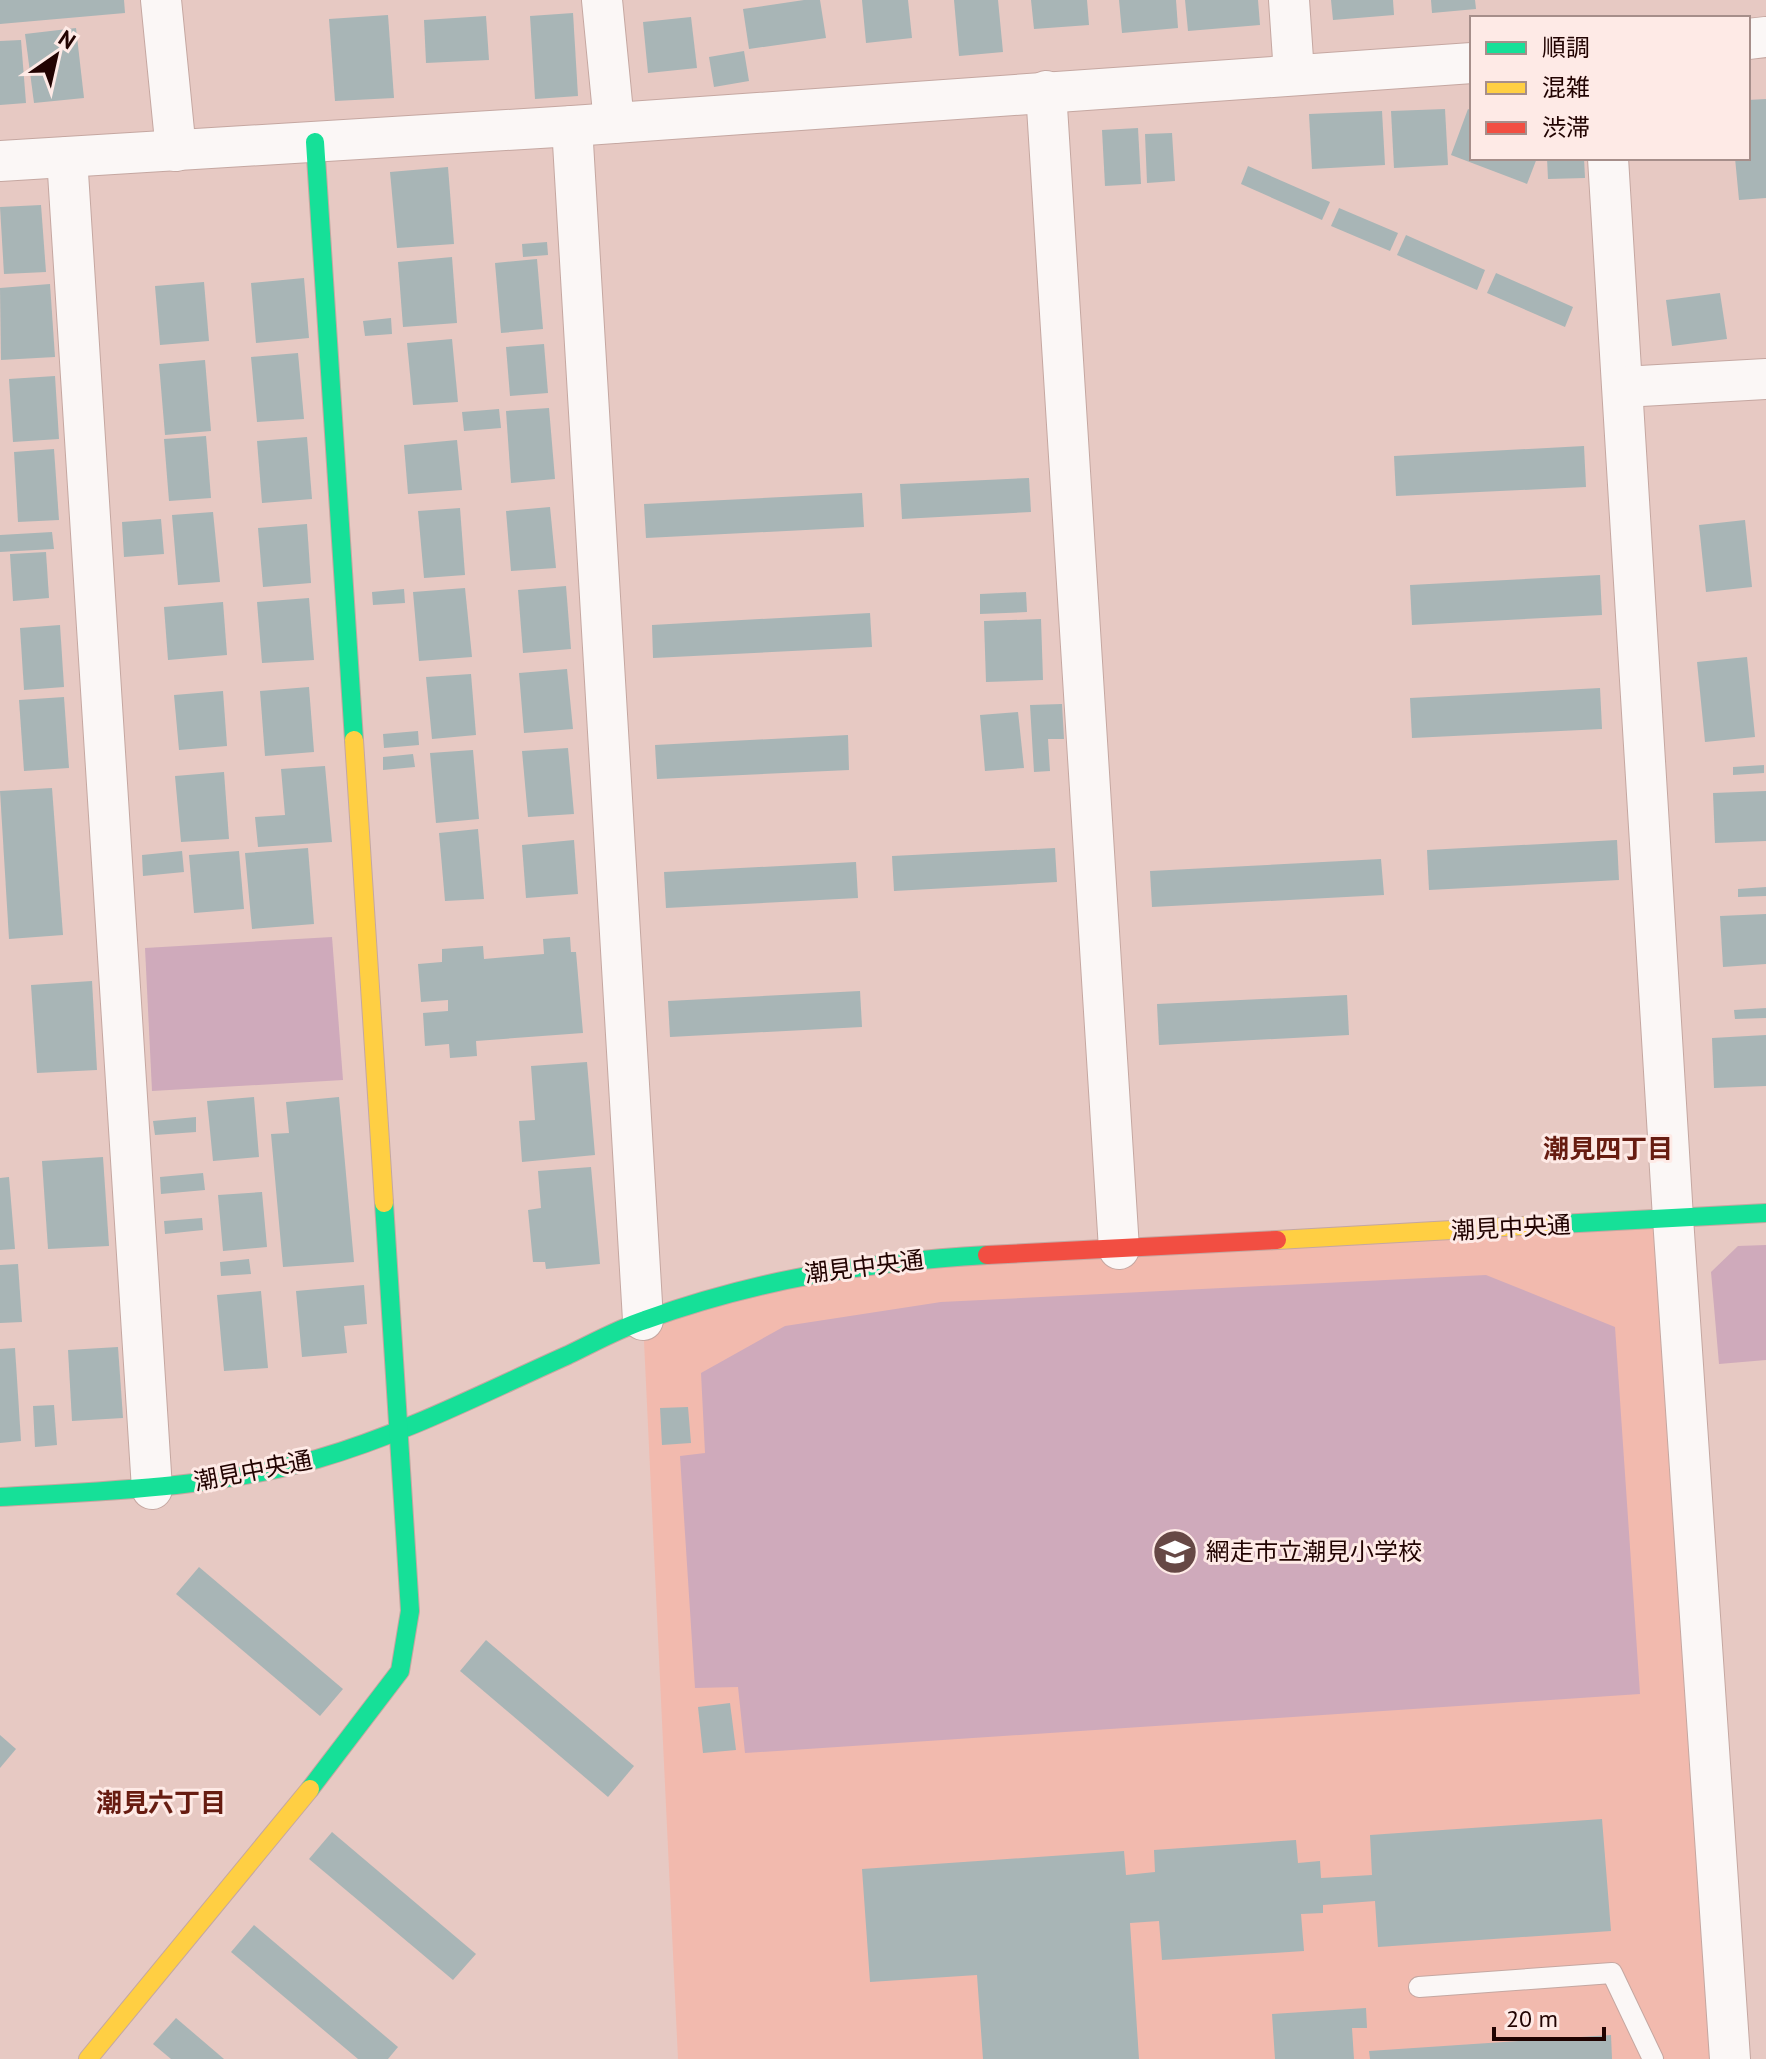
<svg xmlns="http://www.w3.org/2000/svg" width="1766" height="2059" font-family="'PT Sans','Noto Sans JP',sans-serif">
	<style>
		.built { fill: #f2baae }
		.green { fill: #cfaabb }
		.building { fill: #a8b5b6 }
		.lines { fill: none; stroke-linecap: round; stroke-linejoin: round }
		.lane-casing { stroke: #c5a7a1; stroke-width: 22 }
		.street-casing { stroke: #c5a7a1; stroke-width: 42 }
		.fast-casing { stroke: #c5a7a1; stroke-width: 20 }
		.slow-casing { stroke: #c5a7a1; stroke-width: 20 }
		.jam-casing { stroke: #c5a7a1; stroke-width: 20 }
		.lane { stroke: #fbf7f6; stroke-width: 20 }
		.street { stroke: #fbf7f6; stroke-width: 40 }
		.fast { stroke: #16e098; stroke-width: 18 }
		.slow { stroke: #ffcf43; stroke-width: 18 }
		.jam { stroke: #f24e42; stroke-width: 18 }
		.labels { text-anchor: middle; stroke-width: 6; stroke-linejoin: round; paint-order: stroke }
		.street-label { font-size: 24px; fill: #210301; stroke: #feeae6 }
		.poi-label { font-size: 24px; fill: #210301; stroke: #feeae6; text-anchor: start }
		.neighbourhood-label { font-size: 26px; font-weight: bold; fill: #671c11; stroke: #feeae6 }
	</style>
	<rect width="100%" height="100%" fill="#e7c9c3"/>
	<polygon class="built" points="1673,1218 1730,2059 678,2059 643,1320 786,1277"/>
	<g class="green">
		<polygon points="332,937 343,1080 152,1091 145,948"/>
		<polygon points="1766,1245 1766,1360 1719,1364 1711,1272 1738,1246"/>
		<polygon points="1486,1275 1615,1327 1640,1694 745,1753 738,1687 695,1688 680,1456 705,1453 701,1373 785,1326 941,1302"/>
	</g>
	<g class="building">
		<polygon points="0,0 124,0 125,13 0,24"/>
		<polygon points="804,0 820,0 826,38 749,49 743,9"/>
		<polygon points="862,0 908,0 912,38 866,43"/>
		<polygon points="954,0 998,0 1003,52 959,56"/>
		<polygon points="1031,0 1087,0 1089,25 1034,29"/>
		<polygon points="1119,0 1176,0 1178,28 1122,33"/>
		<polygon points="1185,0 1258,0 1260,25 1188,31"/>
		<polygon points="1331,0 1393,0 1394,15 1333,20"/>
		<polygon points="1431,0 1475,0 1476,9 1432,13"/>
		<polygon points="573,13 578,96 535,99 530,16"/>
		<polygon points="388,15 394,98 335,101 329,19"/>
		<polygon points="486,16 489,60 426,63 424,20"/>
		<polygon points="691,17 697,68 648,73 643,22"/>
		<polygon points="76,28 84,98 34,103 25,34"/>
		<polygon points="21,40 26,103 0,105 0,41"/>
		<polygon points="744,51 749,81 714,87 709,57"/>
		<polygon points="1766,99 1766,198 1739,200 1735,158 1748,158 1748,100"/>
		<polygon points="1445,109 1448,165 1394,168 1391,111"/>
		<polygon points="1468,109 1472,111 1472,158 1537,158 1527,184 1451,155"/>
		<polygon points="1382,111 1385,165 1312,169 1309,114"/>
		<polygon points="1138,128 1141,184 1105,186 1102,130"/>
		<polygon points="1172,133 1175,181 1147,183 1145,134"/>
		<polygon points="1547,158 1584,158 1585,178 1548,179"/>
		<polygon points="1248,166 1330,202 1322,220 1241,184"/>
		<polygon points="448,167 454,244 397,248 390,172"/>
		<polygon points="41,205 46,272 4,274 0,207"/>
		<polygon points="1339,208 1398,233 1390,251 1331,226"/>
		<polygon points="1406,235 1485,270 1477,290 1397,255"/>
		<polygon points="547,242 548,255 523,257 522,244"/>
		<polygon points="452,257 457,323 403,327 398,262"/>
		<polygon points="537,259 543,329 501,333 495,263"/>
		<polygon points="1496,273 1573,307 1565,327 1487,293"/>
		<polygon points="304,278 309,338 256,343 251,283"/>
		<polygon points="204,282 209,341 160,345 155,286"/>
		<polygon points="50,284 55,357 1,360 0,288"/>
		<polygon points="1720,293 1727,339 1672,346 1666,300"/>
		<polygon points="391,318 392,334 365,336 363,321"/>
		<polygon points="452,339 458,402 413,405 407,343"/>
		<polygon points="544,344 548,393 510,396 506,347"/>
		<polygon points="298,353 304,419 257,422 251,357"/>
		<polygon points="205,360 211,431 165,435 159,364"/>
		<polygon points="55,376 59,439 13,442 9,379"/>
		<polygon points="549,408 555,479 511,483 506,411"/>
		<polygon points="499,409 501,428 464,431 462,412"/>
		<polygon points="206,436 211,498 169,501 164,439"/>
		<polygon points="307,437 312,499 262,503 257,441"/>
		<polygon points="457,440 462,490 408,494 404,445"/>
		<polygon points="1584,446 1586,487 1396,496 1394,456"/>
		<polygon points="54,449 59,520 18,522 14,452"/>
		<polygon points="1029,478 1031,512 902,519 900,484"/>
		<polygon points="862,493 864,527 646,538 644,504"/>
		<polygon points="550,507 556,568 511,571 506,511"/>
		<polygon points="460,508 465,575 424,578 418,511"/>
		<polygon points="213,512 220,582 178,585 172,515"/>
		<polygon points="161,519 164,554 124,557 122,522"/>
		<polygon points="1745,520 1752,587 1706,592 1699,525"/>
		<polygon points="307,524 311,583 263,587 258,528"/>
		<polygon points="52,532 54,549 0,552 0,535"/>
		<polygon points="46,552 49,598 13,601 10,554"/>
		<polygon points="1600,575 1602,615 1412,625 1410,585"/>
		<polygon points="566,586 571,649 523,653 518,590"/>
		<polygon points="465,588 472,657 419,661 413,592"/>
		<polygon points="404,589 405,603 373,605 372,592"/>
		<polygon points="1026,592 1027,612 980,614 980,594"/>
		<polygon points="309,598 314,660 262,663 257,602"/>
		<polygon points="223,602 227,655 168,660 164,607"/>
		<polygon points="870,613 872,647 653,658 652,625"/>
		<polygon points="1041,619 1043,680 986,682 984,621"/>
		<polygon points="60,625 64,687 24,690 20,628"/>
		<polygon points="1747,657 1755,737 1705,742 1697,662"/>
		<polygon points="567,669 573,729 524,733 519,673"/>
		<polygon points="471,674 476,735 432,739 426,677"/>
		<polygon points="309,687 314,752 265,756 260,691"/>
		<polygon points="1600,688 1602,729 1412,738 1410,698"/>
		<polygon points="223,691 227,746 179,750 174,695"/>
		<polygon points="64,697 69,768 24,771 19,700"/>
		<polygon points="1062,704 1064,739 1048,739 1050,771 1034,772 1030,705"/>
		<polygon points="1018,712 1024,768 985,771 980,715"/>
		<polygon points="418,731 419,745 384,748 383,734"/>
		<polygon points="848,735 849,770 657,779 655,745"/>
		<polygon points="568,748 574,814 528,817 522,751"/>
		<polygon points="473,750 479,819 436,823 430,753"/>
		<polygon points="413,754 415,767 383,770 383,757"/>
		<polygon points="1764,765 1764,773 1733,775 1733,767"/>
		<polygon points="325,766 332,842 258,847 255,817 285,815 281,769"/>
		<polygon points="224,772 229,839 181,842 175,776"/>
		<polygon points="52,788 63,935 9,939 0,791"/>
		<polygon points="1766,791 1766,841 1715,843 1713,793"/>
		<polygon points="478,829 484,899 445,901 439,833"/>
		<polygon points="574,840 578,894 526,898 522,845"/>
		<polygon points="1617,840 1619,880 1429,890 1427,850"/>
		<polygon points="308,848 314,924 252,929 245,853"/>
		<polygon points="1055,848 1057,882 894,891 892,856"/>
		<polygon points="182,851 184,872 143,876 142,855"/>
		<polygon points="239,851 244,909 194,913 189,855"/>
		<polygon points="1381,859 1384,895 1152,907 1150,871"/>
		<polygon points="856,862 858,898 666,908 664,872"/>
		<polygon points="1766,887 1766,896 1738,897 1738,889"/>
		<polygon points="1766,914 1766,964 1723,967 1720,916"/>
		<polygon points="570,937 571,952 576,952 583,1033 476,1041 477,1056 450,1058 449,1044 425,1046 423,1013 448,1011 448,1000 421,1002 418,964 442,962 442,949 483,946 484,959 544,954 543,939"/>
		<polygon points="92,981 97,1070 37,1073 31,985"/>
		<polygon points="860,991 862,1027 670,1037 668,1001"/>
		<polygon points="1347,995 1349,1035 1159,1045 1157,1004"/>
		<polygon points="1766,1008 1766,1018 1735,1019 1734,1010"/>
		<polygon points="1766,1035 1766,1086 1714,1088 1712,1038"/>
		<polygon points="587,1062 595,1155 522,1162 519,1121 535,1120 531,1066"/>
		<polygon points="254,1097 259,1157 213,1161 207,1101"/>
		<polygon points="339,1097 354,1262 283,1267 271,1134 289,1133 286,1102"/>
		<polygon points="196,1117 196,1132 155,1135 153,1121"/>
		<polygon points="103,1157 109,1246 48,1249 42,1161"/>
		<polygon points="591,1167 600,1264 546,1269 545,1262 533,1262 528,1210 541,1208 538,1171"/>
		<polygon points="203,1173 205,1190 161,1194 160,1177"/>
		<polygon points="9,1177 15,1249 0,1250 0,1178"/>
		<polygon points="262,1192 267,1247 223,1251 218,1195"/>
		<polygon points="202,1218 203,1230 165,1234 164,1221"/>
		<polygon points="249,1259 251,1274 221,1276 220,1262"/>
		<polygon points="18,1264 22,1322 0,1323 0,1265"/>
		<polygon points="364,1285 367,1324 344,1326 347,1353 302,1357 296,1291"/>
		<polygon points="261,1291 268,1368 224,1371 217,1295"/>
		<polygon points="118,1347 123,1418 72,1421 68,1350"/>
		<polygon points="15,1348 21,1441 0,1443 0,1349"/>
		<polygon points="54,1405 57,1445 35,1447 33,1406"/>
		<polygon points="688,1407 691,1443 662,1445 660,1408"/>
		<polygon points="199,1567 343,1689 320,1716 176,1594"/>
		<polygon points="486,1640 634,1766 608,1797 460,1671"/>
		<polygon points="730,1703 736,1750 703,1753 698,1707"/>
		<polygon points="0,1735 16,1749 0,1768"/>
		<polygon points="1602,1819 1611,1931 1378,1947 1375,1901 1323,1905 1323,1913 1301,1914 1304,1951 1162,1960 1159,1921 1130,1923 1139,2059 983,2059 977,1975 870,1982 862,1869 1124,1851 1126,1875 1155,1872 1154,1850 1296,1840 1298,1863 1320,1861 1321,1878 1372,1875 1370,1835"/>
		<polygon points="332,1832 476,1954 453,1980 309,1859"/>
		<polygon points="254,1925 398,2047 388,2059 358,2059 231,1952"/>
		<polygon points="1366,2008 1367,2028 1352,2028 1354,2059 1275,2059 1272,2014"/>
		<polygon points="176,2018 224,2059 171,2059 153,2044"/>
		<polygon points="1611,2035 1612,2059 1370,2059 1369,2051"/>
	</g>
	<g class="lines">
		<g class="lane-casing">
			<polyline id="lane" points="1419,1987 1612,1973 1653,2059"/>
		</g>
		<g class="street-casing">
			<g id="street">
				<polyline points="161,0 176,151"/>
				<polyline points="602,0 614,123"/>
				<polyline points="1289,0 1294,74"/>
				<polyline points="1748,39 1766,37"/>
				<polyline points="1046,91 1119,1249"/>
				<polyline points="572,126 643,1320"/>
				<polyline points="67,157 152,1489"/>
				<polyline points="1608,158 1673,1218 1730,2059"/>
				<polyline points="0,161 572,126 1472,63"/>
				<polyline points="1623,387 1766,379"/>
			</g>
		</g>
		<g class="fast-casing">
			<g id="fast">
				<polyline points="315,142 354,740"/>
				<polyline points="1541,1225 1766,1213"/>
				<path d="M0,1497C107,1491 213,1488 317,1459C404,1434 485,1392 568,1355C593,1343 618,1329 645,1320C759,1279 867,1262 987,1255"/>
				<polyline points="310,1789 400,1671 410,1611 384,1203"/>
			</g>
		</g>
		<g class="slow-casing">
			<g id="slow">
				<polyline points="354,740 384,1203"/>
				<polyline points="1277,1240 1541,1225"/>
				<polyline points="88,2059 310,1789"/>
			</g>
		</g>
		<g class="jam-casing">
			<polyline id="jam" points="987,1255 1277,1240"/>
		</g>
		<use href="#lane" class="lane"/>
		<use href="#street" class="street"/>
		<use href="#fast" class="fast"/>
		<use href="#slow" class="slow"/>
		<use href="#jam" class="jam"/>
	</g>
	<defs>
		<g id="school-disc" transform="scale(2.3)"><circle r="9.5" fill="#664845" stroke="#feeae6"/><path d="M0-5L7-2L0 1L-7-2ZM-4 1L0 2.5L4 1V4Q0 6-4 4Z" fill="#fff"/></g>
	</defs>
	<g fill-rule="evenodd">
		<use href="#school-disc" x="1175" y="1552"/>
	</g>
	<g class="labels">
		<g class="street-label">
			<text transform="translate(1511 1228) rotate(-3)" y="8">潮見中央通</text>
			<text transform="translate(864 1267) rotate(-7)" y="8">潮見中央通</text>
			<text transform="translate(253 1471) rotate(-11)" y="8">潮見中央通</text>
		</g>
		<g class="poi-label">
			<text x="1206" y="1560">網走市立潮見小学校</text>
		</g>
		<g class="neighbourhood-label">
			<text x="1608" y="1158">潮見四丁目</text>
			<text x="161" y="1812">潮見六丁目</text>
		</g>
	</g>
	<rect x="1470" y="16" width="280" height="144" fill="#feeae6" stroke="#a68e8a" stroke-width="2"/>
	<rect x="1486" y="42" width="40" height="12" fill="#16e098" stroke="#a68e8a" stroke-width="2"/>
	<text x="1542" y="56" font-size="24" fill="#210301">順調</text>
	<rect x="1486" y="82" width="40" height="12" fill="#ffcf43" stroke="#a68e8a" stroke-width="2"/>
	<text x="1542" y="96" font-size="24" fill="#210301">混雑</text>
	<rect x="1486" y="122" width="40" height="12" fill="#f24e42" stroke="#a68e8a" stroke-width="2"/>
	<text x="1542" y="136" font-size="24" fill="#210301">渋滞</text>
	<g transform="translate(56 56) rotate(34)" stroke="#feeae6" stroke-width="6" paint-order="stroke">
	<path d="M0-6L14 30L0 20L-14 30Z" fill="#210301"/>
	<text y="-12" font-size="22" font-weight="bold" text-anchor="middle" fill="#210301">N</text>
	</g>
	<path d="M1494 2027v12h110v-12" fill="none" stroke="#210301" stroke-width="4"/>
	<text x="1506" y="2027" font-size="24" fill="#210301" stroke="#feeae6" stroke-width="6" paint-order="stroke">20 m</text>
</svg>
